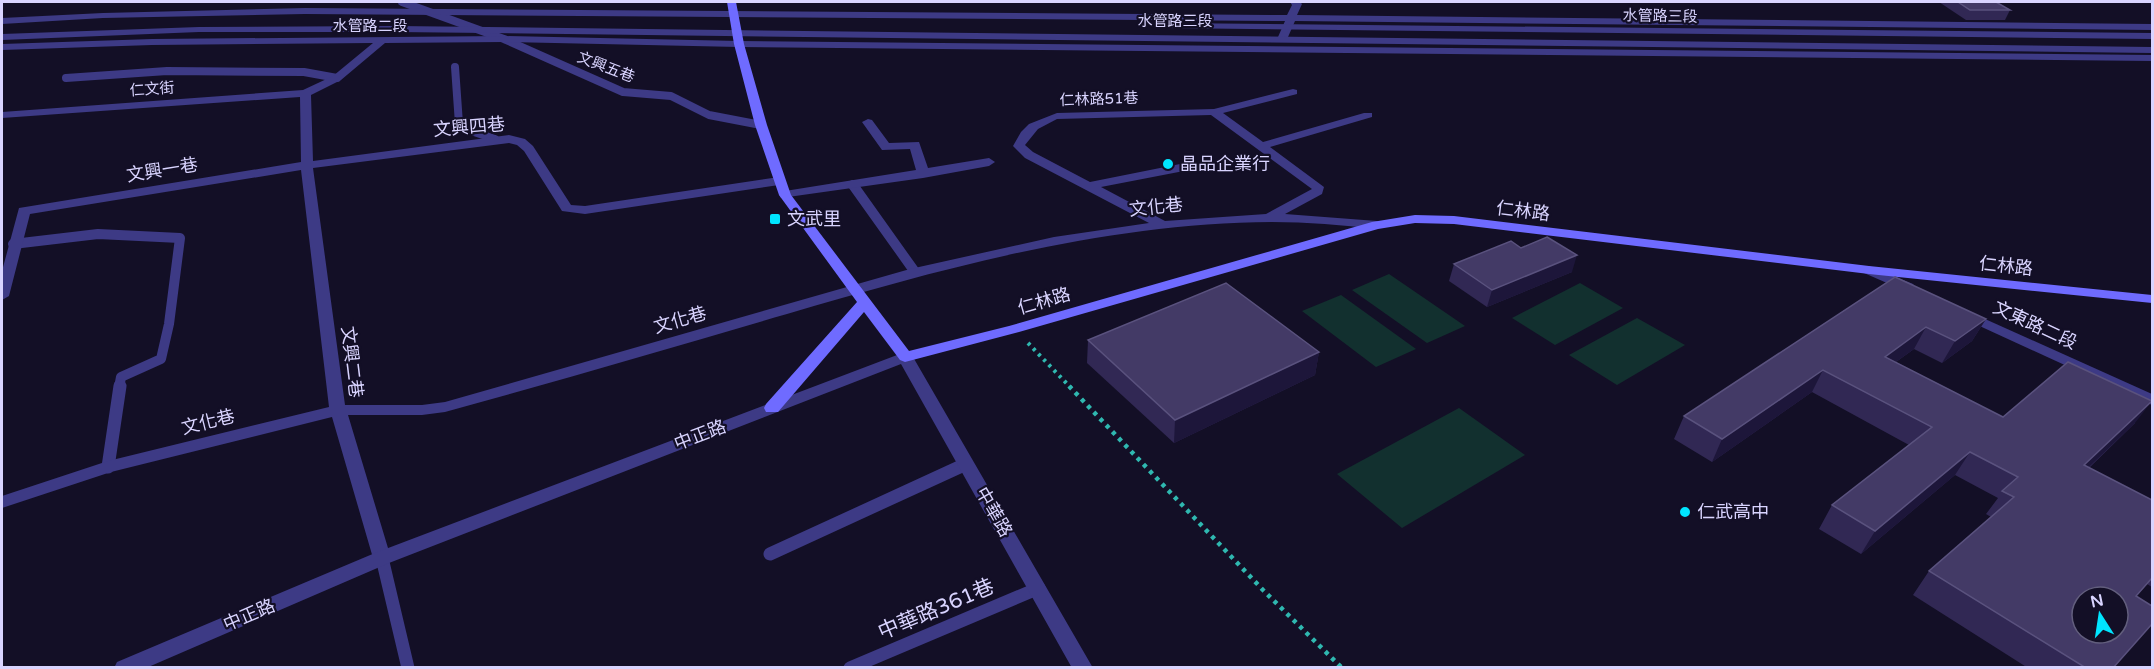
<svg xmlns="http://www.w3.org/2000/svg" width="2154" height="669" font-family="'Varela Round','Noto Sans TC',sans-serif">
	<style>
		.green { fill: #12302f }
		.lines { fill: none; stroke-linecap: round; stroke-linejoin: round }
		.path-far1 { stroke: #2fb8b0; stroke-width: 4; stroke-dasharray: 3 4.5; stroke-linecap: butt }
		.path { stroke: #2fb8b0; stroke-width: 4.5; stroke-dasharray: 4 5; stroke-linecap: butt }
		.service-far2 { stroke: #3d3a85; stroke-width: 8 }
		.service-far1 { stroke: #3d3a85; stroke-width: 10 }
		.service { stroke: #3d3a85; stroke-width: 13 }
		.minor { fill: #3d3a85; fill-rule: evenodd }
		.tertiary { fill: #3d3a85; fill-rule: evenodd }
		.secondary { fill: #6f6bff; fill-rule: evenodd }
		.wall { fill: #312854 }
		.shaded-wall { fill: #1d163a }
		.building { fill: #433a66; stroke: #5a527e; stroke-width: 1.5; fill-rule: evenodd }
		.poi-dot { fill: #00e5ff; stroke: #130f26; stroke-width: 2 }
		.labels { text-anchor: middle; stroke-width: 4.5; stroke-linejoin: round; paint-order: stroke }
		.far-street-label { font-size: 15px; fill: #d9d4ff; stroke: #130f26 }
		.street-label { font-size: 18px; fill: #d9d4ff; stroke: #130f26 }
		.poi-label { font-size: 18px; fill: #d9d4ff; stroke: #130f26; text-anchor: start }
		.near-street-label { font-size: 21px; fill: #d9d4ff; stroke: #130f26 }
	</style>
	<rect width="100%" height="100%" fill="#130f26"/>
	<g class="green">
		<polygon points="1389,274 1465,326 1427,343 1352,290"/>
		<polygon points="1580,283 1623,308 1555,345 1512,318"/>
		<polygon points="1341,295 1416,349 1376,367 1302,311"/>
		<polygon points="1637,318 1685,345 1617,385 1569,355"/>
		<polygon points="1459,408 1525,455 1402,528 1337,474"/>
	</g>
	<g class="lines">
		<polyline class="path-far1" points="1028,343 1071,388"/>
		<polyline class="path" points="1069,386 1263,590 1342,668"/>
		<g class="service-far2">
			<polyline points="402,2 504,39 623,92 671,96 709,115 761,125"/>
			<polyline points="455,67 459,124 462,128 495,139"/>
			<polyline points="66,78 167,71 304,72 337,78"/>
		</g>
		<g class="service-far1">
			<polyline points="853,185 915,272"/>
			<polyline points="13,244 98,234 180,238 169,324 161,359 121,377 119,388"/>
		</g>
		<g class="service">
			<polyline points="108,467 120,386"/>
			<polyline points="770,554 966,464"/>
			<polyline points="382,558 408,668"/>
			<polyline points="850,668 1039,588"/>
		</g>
		<g class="minor">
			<polygon points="1290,2 1300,2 1302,4 1297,15 2152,24 2152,30 1295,21 1288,37 1283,40 1278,37 1285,21 305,14 103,18 2,24 2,18 103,13 305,8 1287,15 1292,5"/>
			<path d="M504,36L739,41L2152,55V61L739,47L504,42L385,43L341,80L311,95L313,161L509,135L525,139L533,146L571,205L585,206L779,177L785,181L779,185L585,214L562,211L524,151L517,145L509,143L313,168L345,405H422L445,402L910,269L1054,237L1149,223L1025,158L1013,146L1021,132L1029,124L1057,113L1214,109L1293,89L1297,90V94L1223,113L1263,142L1364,113H1372V117L1270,147L1324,187L1322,194L1285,214L1377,221L1384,225L1377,229C1342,225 1307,222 1272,222C1106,223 944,268 787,314C673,347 559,381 445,412L422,415H348L391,558L389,563L382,565L375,563L373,558L332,417L111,472L2,508V496L108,461L329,407L301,170L30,214L9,296L2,300V271L19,208L301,162L300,97L2,118V112L303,90L333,76L373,43L152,45L2,50V44L152,39ZM1211,115L1312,189L1266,214L1165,221L1101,187L1189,170V164L1185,163L1090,182L1033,152L1025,145L1038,129L1057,119Z"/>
			<polygon points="868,119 872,120 889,143 919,142 928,168 989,158 995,162 989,166 923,178 781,198 779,195 781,192 785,191 916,170 910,149 882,150 862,122"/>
			<polygon points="1869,266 1913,284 1915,287 1913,290 1903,290 1864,273 1862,270"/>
			<polygon points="1965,310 2152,394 2152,405 1960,317 1958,314"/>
		</g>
		<g class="tertiary">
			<polygon points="1169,23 2152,33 2152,39 1165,28 1165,24"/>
			<polygon points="396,26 2152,47 2152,53 396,32 199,32 2,40 2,34 199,27"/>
			<polygon points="905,352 913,357 1093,668 1072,668 901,364 389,563 146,668 114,668 117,662 375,553"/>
		</g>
		<polygon class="secondary" points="727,2 736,2 744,44 767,125 791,195 909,351 1009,326 1372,222 1415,215 1454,216 1869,266 2152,295 2152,303 1869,274 1454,224 1415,223 1378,229 1019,332 905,362 900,360 864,312 778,412 766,412 764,408 766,404 857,302 779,195 755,125 734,44"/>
	</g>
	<g class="wall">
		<polygon points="1939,2 1996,2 2010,10 2005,20 1966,20"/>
		<polygon points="1521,248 1572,272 1487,307 1449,281 1454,264"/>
		<polygon points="1895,277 1986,319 1972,341 1942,363 1914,349 1896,362 2003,417 2135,423 2089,468 2152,500 2152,587 2147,584 2136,597 2113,668 2028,668 1913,595 1929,571 1991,517 1986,514 1998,498 1955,475 1861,554 1819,529 1832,505 1909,445 1812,392 1712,462 1674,439 1684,416"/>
		<polygon points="1088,340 1319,352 1315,375 1174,443 1087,363"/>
	</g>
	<g class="shaded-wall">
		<polygon points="1577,255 1572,272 1487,307 1492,290"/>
		<polygon points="1986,319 1972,341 1942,363 1955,341"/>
		<polygon points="1926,327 1914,349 1872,379 1885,357"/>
		<polygon points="1319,352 1315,375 1174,443 1175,420"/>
		<polygon points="1823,370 1812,392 1712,462 1722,439"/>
		<polygon points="2152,401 2135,423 2067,488 2084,465"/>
		<polygon points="1970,452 1955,475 1861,554 1875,531"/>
	</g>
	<g class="building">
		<polygon points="1958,2 1996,2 2010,10 1970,10"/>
		<polygon points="1547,237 1577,255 1492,290 1454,264 1511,241 1521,248"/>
		<path d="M1895,277L1986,319L1955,341L1926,327L1885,357L2003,417L2068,362L2152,401L2084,465L2152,500V578L2136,596L2152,606V624L2113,668H2086L1929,571L2014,497L2002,491L2018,477L1970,452L1875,531L1832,505L1932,427L1823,370L1722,439L1684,416ZM2082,597H2118V633H2082Z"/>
		<polygon points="1226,283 1319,352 1175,420 1088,340"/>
	</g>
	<g class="poi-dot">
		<circle cx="1168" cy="164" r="6"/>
		<rect x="769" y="213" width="12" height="12" rx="3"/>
		<circle cx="1685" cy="512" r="6"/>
	</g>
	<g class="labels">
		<g class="far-street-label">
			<text transform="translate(1660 16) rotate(1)" y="5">水管路三段</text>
			<text x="1175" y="26">水管路三段</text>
			<text x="370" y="31">水管路二段</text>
			<text transform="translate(606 67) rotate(21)" y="5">文興五巷</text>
			<text transform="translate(152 89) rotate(-4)" y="5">仁文街</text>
			<text transform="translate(1099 99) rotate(-2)" y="5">仁林路51巷</text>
		</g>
		<g class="street-label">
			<text transform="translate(469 127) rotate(-5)" y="6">文興四巷</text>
			<text transform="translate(162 170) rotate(-9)" y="6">文興一巷</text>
			<text transform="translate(1156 207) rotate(-6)" y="6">文化巷</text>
			<text transform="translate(1523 211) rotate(7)" y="6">仁林路</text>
			<text transform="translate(2006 266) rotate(6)" y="6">仁林路</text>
			<text transform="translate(1044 301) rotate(-16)" y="6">仁林路</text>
			<text transform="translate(680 320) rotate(-16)" y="6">文化巷</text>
			<text transform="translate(2035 325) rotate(25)" y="6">文東路二段</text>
			<text transform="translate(352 362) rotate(83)" y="6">文興二巷</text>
			<text transform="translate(208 422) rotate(-14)" y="6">文化巷</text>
			<text transform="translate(700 435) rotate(-21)" y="6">中正路</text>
			<text transform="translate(994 512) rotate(60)" y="6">中華路</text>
			<text transform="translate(249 615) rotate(-23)" y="6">中正路</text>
		</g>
		<g class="poi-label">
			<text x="1180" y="170">晶品企業行</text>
			<text x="787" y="225">文武里</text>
			<text x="1697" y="518">仁武高中</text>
		</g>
		<g class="near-street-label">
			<text transform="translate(936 609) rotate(-23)" y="7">中華路361巷</text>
		</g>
	</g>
	<rect width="2154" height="669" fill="none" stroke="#d9d4ff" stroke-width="6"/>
	<g transform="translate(2100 615) rotate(348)"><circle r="28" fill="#130f26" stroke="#625e7d" stroke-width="1.5"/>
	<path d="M0-4.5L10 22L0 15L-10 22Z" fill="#00e5ff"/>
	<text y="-9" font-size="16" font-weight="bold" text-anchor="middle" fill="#d9d4ff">N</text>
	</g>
</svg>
